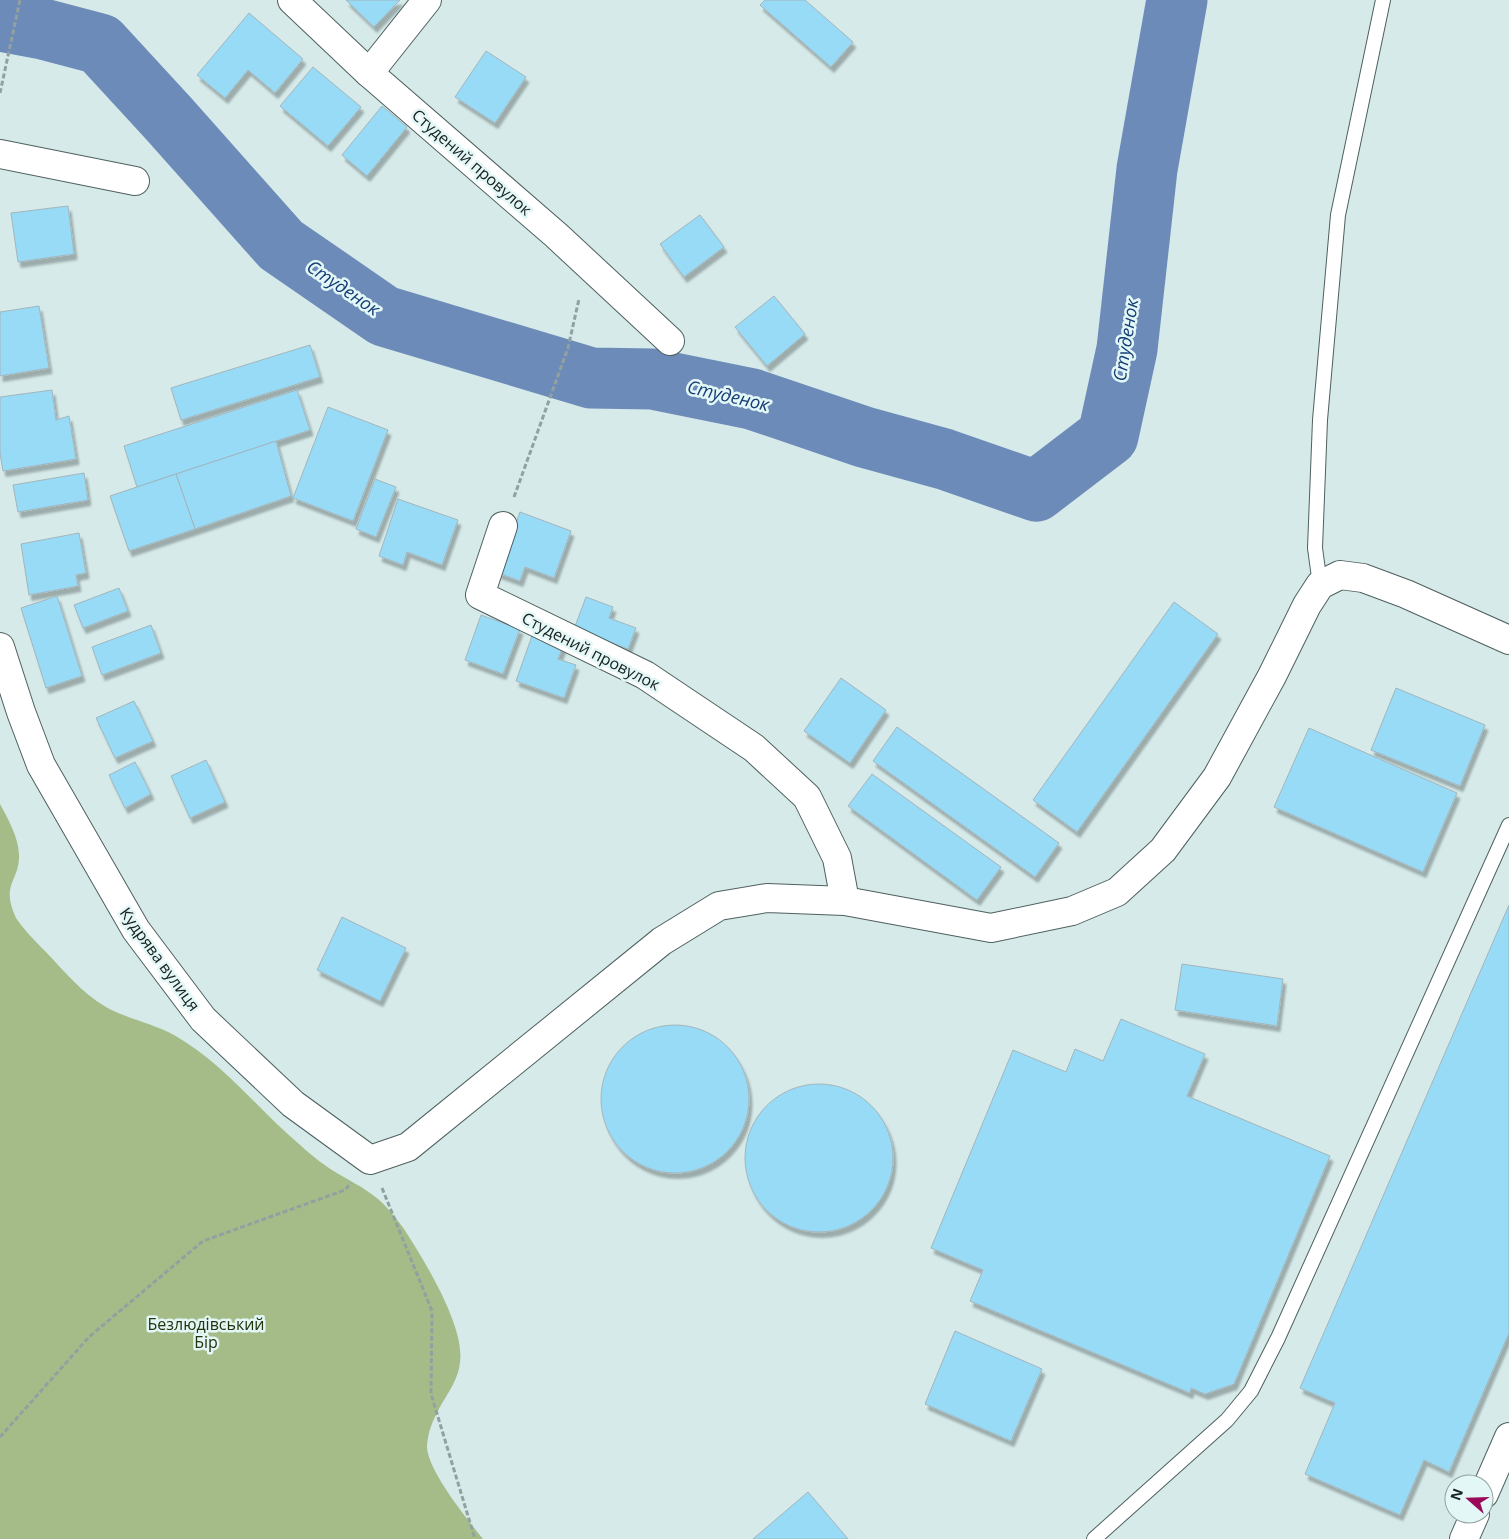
<svg xmlns="http://www.w3.org/2000/svg" width="1509" height="1539" font-family="'Open Sans',sans-serif">
	<style>
		.green { fill: #a5bc89 }
		.lines { fill: none; stroke-linecap: round; stroke-linejoin: round }
		.river { stroke: #6d8bb9; stroke-width: 61 }
		.building { fill: #97dbf7; stroke: #a3b5bc; filter: url(#shadow) }
		.service-casing { stroke: #4e605f; stroke-width: 16 }
		.minor-casing { stroke: #4e605f; stroke-width: 30 }
		.path { stroke: #91a1a0; stroke-width: 3; stroke-dasharray: 5 2.5; stroke-linecap: butt }
		.service { stroke: #fff; stroke-width: 14 }
		.minor { stroke: #fff; stroke-width: 28 }
		.labels { text-anchor: middle; stroke-width: 5; stroke-linejoin: round; paint-order: stroke }
		.street-label { font-size: 16px; fill: #181f1f; stroke: #e2f7f6 }
		.park-label { font-size: 16px; fill: #24330b; stroke: #e2f7f6 }
		.water-label { font-size: 18px; font-style: italic; fill: #163d77; stroke: #e2f7f6 }
	</style>
	<defs>
		<filter id="shadow"><feDropShadow dx="3" dy="5.5" stdDeviation="1" flood-color="#0004"/></filter>
	</defs>
	<rect width="100%" height="100%" fill="#d5eae9"/>
	<path class="green" d="M0,804C8,819 18,836 19,854C20,882 0,883 16,918C24,930 35,941 45,951C64,971 82,993 106,1007C127,1019 152,1023 174,1035C222,1062 257,1108 299,1144C312,1156 326,1167 342,1176C350,1181 359,1185 367,1191C382,1200 394,1215 404,1229C424,1260 465,1326 460,1362C458,1383 444,1397 436,1415C431,1424 427,1437 427,1448C429,1472 467,1519 483,1539H0Z"/>
	<g class="lines">
		<polyline class="river" points="0,21 43,29 100,44 169,119 281,245 384,316 591,378 653,379 752,399 864,437 944,459 1036,491 1108,436 1127,349 1147,169 1177,0"/>
	</g>
	<g class="building">
		<polygon points="346,0 400,0 374,27"/>
		<polygon points="765,0 805,0 853,42 831,67 760,5"/>
		<polygon points="249,13 303,59 275,93 248,70 225,98 197,75"/>
		<polygon points="486,51 526,77 495,123 455,97"/>
		<polygon points="313,67 361,107 328,146 280,106"/>
		<polygon points="382,106 407,127 367,176 342,155"/>
		<polygon points="68,206 74,254 18,262 11,213"/>
		<polygon points="700,215 724,247 684,277 660,244"/>
		<polygon points="774,296 805,334 767,366 735,327"/>
		<polygon points="39,306 49,368 0,376 0,312"/>
		<polygon points="310,345 320,377 181,420 171,388"/>
		<polygon points="52,390 56,420 69,416 76,459 3,471 0,453 0,397"/>
		<polygon points="297,390 310,430 137,487 124,446"/>
		<polygon points="328,407 388,430 353,521 293,498"/>
		<polygon points="276,441 291,496 195,529 176,474"/>
		<polygon points="84,473 88,500 18,512 13,485"/>
		<polygon points="176,474 195,529 129,551 110,496"/>
		<polygon points="375,479 396,487 376,537 356,529"/>
		<polygon points="398,499 458,520 442,565 407,552 403,565 379,556"/>
		<polygon points="520,512 571,531 554,578 525,567 520,581 498,573"/>
		<polygon points="79,533 86,573 76,575 78,586 29,595 21,544"/>
		<polygon points="119,588 128,611 83,628 74,605"/>
		<polygon points="57,596 82,676 46,688 21,608"/>
		<polygon points="586,597 613,607 609,618 636,628 628,649 574,629"/>
		<polygon points="1174,602 1218,634 1077,832 1033,800"/>
		<polygon points="481,615 520,629 503,674 465,660"/>
		<polygon points="151,625 161,653 102,675 92,647"/>
		<polygon points="533,633 564,644 558,659 576,665 564,698 516,681"/>
		<polygon points="841,678 886,710 850,763 804,731"/>
		<polygon points="1396,688 1485,725 1460,786 1371,750"/>
		<polygon points="134,701 153,741 115,758 96,718"/>
		<polygon points="897,727 1059,843 1035,877 873,761"/>
		<polygon points="1309,728 1457,793 1423,872 1274,807"/>
		<polygon points="206,760 225,802 190,818 171,776"/>
		<polygon points="135,762 151,794 125,808 109,775"/>
		<polygon points="872,774 1001,867 977,900 848,806"/>
		<polygon points="1509,905 1509,1333 1449,1472 1424,1460 1400,1515 1305,1474 1335,1403 1300,1388"/>
		<polygon points="342,917 406,948 380,1001 317,970"/>
		<polygon points="1182,964 1283,979 1277,1026 1175,1010"/>
		<polygon points="1121,1019 1205,1054 1187,1096 1330,1156 1234,1384 1205,1394 1191,1388 1190,1393 970,1301 983,1270 931,1248 1013,1050 1066,1072 1075,1049 1103,1061"/>
		<circle cx="675" cy="1099" r="74"/>
		<circle cx="819" cy="1158" r="74"/>
		<polygon points="955,1331 1042,1369 1011,1441 925,1404"/>
		<polygon points="808,1492 848,1539 753,1539"/>
	</g>
	<g class="lines">
		<g class="service-casing">
			<g id="service">
				<polyline points="1320,585 1315,548 1320,420 1338,215 1383,0"/>
				<polyline points="1094,1539 1227,1420 1251,1391 1278,1338 1509,825"/>
			</g>
		</g>
		<g class="minor-casing">
			<g id="minor">
				<polyline points="292,0 369,73 556,235 670,341"/>
				<polyline points="369,73 427,0"/>
				<polyline points="0,154 135,181"/>
				<polyline points="503,526 480,595 645,675 754,748 807,797 837,858 845,901"/>
				<polyline points="0,647 21,712 41,765 136,930 203,1019 293,1104 370,1160 408,1147 662,941 719,906 767,898 845,901 991,928 1072,911 1117,892 1163,850 1217,777 1272,676 1307,605 1320,585 1340,575 1363,578 1406,594 1509,640"/>
				<polyline points="1484,1494 1509,1437"/>
				<polyline points="1464,1539 1475,1514"/>
			</g>
		</g>
		<g class="path">
			<polyline points="0,93 20,0"/>
			<polyline points="514,497 568,348 579,299"/>
			<polyline points="382,1188 432,1311 431,1394 475,1539"/>
			<polyline points="0,1437 89,1337 203,1241 345,1190 351,1183"/>
		</g>
		<use href="#service" class="service"/>
		<use href="#minor" class="minor"/>
	</g>
	<g class="labels">
		<g class="street-label">
			<text transform="translate(472 162) rotate(41)" y="6">Студений провулок</text>
			<text transform="translate(591 651) rotate(27)" y="6">Студений провулок</text>
			<text transform="translate(160 959) rotate(54)" y="6">Кудрява вулиця</text>
		</g>
		<g class="park-label">
			<text x="206" y="1330">Безлюдівський<tspan x="206" dy="18">Бір</tspan></text>
		</g>
		<g class="water-label">
			<text transform="translate(343 288) rotate(34)" y="6">Студенок</text>
			<text transform="translate(1126 340) rotate(-81)" y="6">Студенок</text>
			<text transform="translate(728 396) rotate(13)" y="6">Студенок</text>
		</g>
	</g>
	<g transform="translate(1469 1499) rotate(290)"><circle r="24" fill="#e2f7f6" stroke="#91a1a0"/>
	<path d="M0-4L9 19L0 12L-9 19Z" fill="#9b0959"/>
	<text y="-8" font-size="14" font-weight="bold" text-anchor="middle" fill="#181f1f">N</text>
	</g>
</svg>
